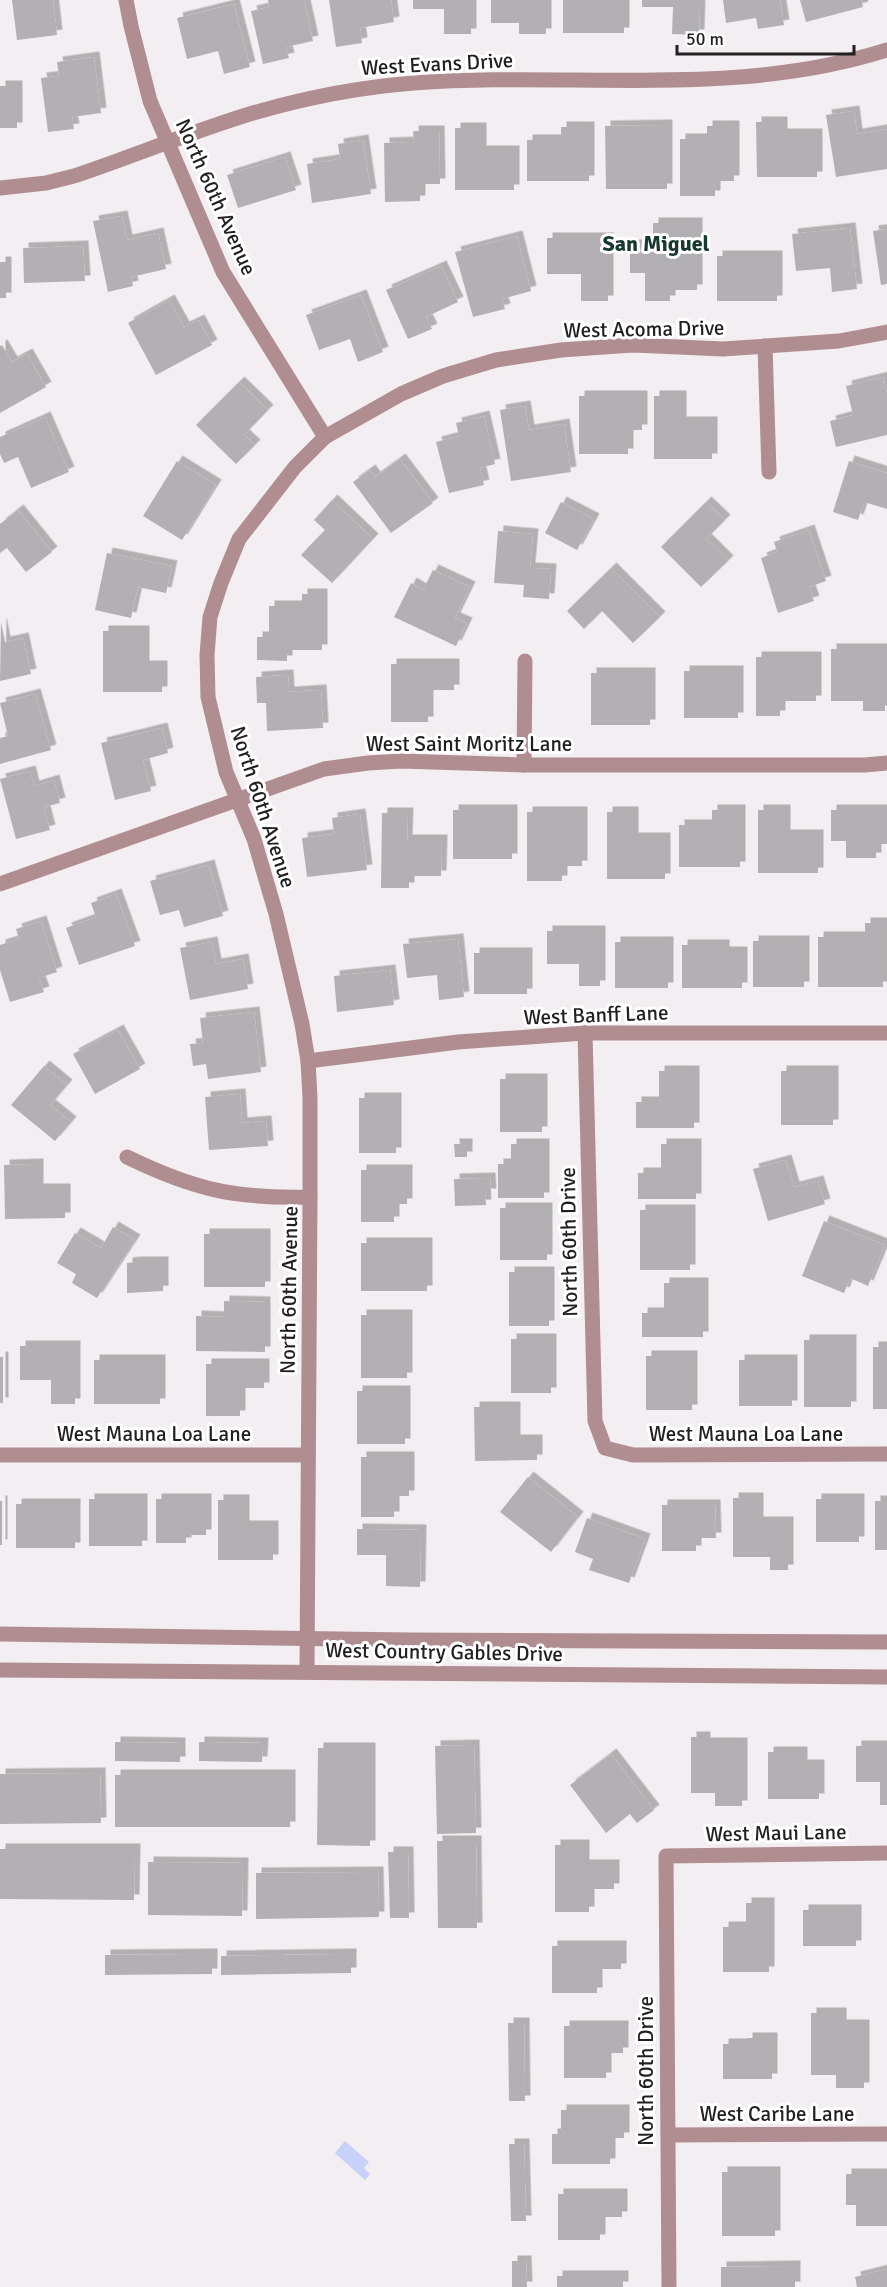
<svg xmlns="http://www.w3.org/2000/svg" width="887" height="2287" font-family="Signika,sans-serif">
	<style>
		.water { fill: #c8d1f9 }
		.building { fill: #b3b0b5; filter: url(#shadow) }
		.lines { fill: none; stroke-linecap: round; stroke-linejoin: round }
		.minor { stroke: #b08d90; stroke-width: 15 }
		.tertiary { stroke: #b08d90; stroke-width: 15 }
		.labels { text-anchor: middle; stroke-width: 6; stroke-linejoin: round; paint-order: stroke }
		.street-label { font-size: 21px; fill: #211f20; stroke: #fff }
		.neighbourhood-label { font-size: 22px; font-weight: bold; fill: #183832; stroke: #fff }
	</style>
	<defs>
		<filter id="shadow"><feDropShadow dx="5.5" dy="-5.5" stdDeviation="0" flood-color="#0004"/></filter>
	</defs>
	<rect width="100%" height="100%" fill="#f3eef1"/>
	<polygon class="water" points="345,2141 369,2162 364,2168 370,2174 365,2180 335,2153"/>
	<g class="building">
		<polygon points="12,0 53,0 57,35 17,40"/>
		<polygon points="268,0 304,0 313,41 286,47 289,58 263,64 251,11 269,7"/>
		<polygon points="329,0 391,0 394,22 360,28 362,43 336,47"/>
		<polygon points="413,0 471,0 471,34 444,34 444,9 413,9"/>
		<polygon points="491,0 546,0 546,34 519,34 519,23 491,23"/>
		<rect x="563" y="0" width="61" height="33"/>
		<polygon points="642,0 700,0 699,35 672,34 673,7 642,7"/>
		<polygon points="723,0 780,0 784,25 758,29 756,18 726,23"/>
		<polygon points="800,0 861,0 863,7 806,22"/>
		<polygon points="234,4 250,67 224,74 218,51 187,59 177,18"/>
		<polygon points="94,57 101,113 72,117 74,129 48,132 41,78 59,76 57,62"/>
		<rect x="0" y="86" width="17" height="42"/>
		<polygon points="854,111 857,134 887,129 887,169 836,177 826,115"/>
		<polygon points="756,122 782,122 782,134 817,134 817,177 757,177"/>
		<polygon points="667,125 667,189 606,189 605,126"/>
		<polygon points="707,126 734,126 734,181 715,181 715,196 680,196 680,139 707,139"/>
		<polygon points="561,127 589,127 589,181 527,181 527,140 561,140"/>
		<polygon points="455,128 481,128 481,151 514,151 514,190 455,190"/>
		<polygon points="413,131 439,131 440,184 420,184 420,201 385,202 384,143 414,142"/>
		<polygon points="363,140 371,194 312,203 307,164 340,159 338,144"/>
		<polygon points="285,157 296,190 238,208 227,175"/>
		<polygon points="122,216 127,240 158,233 166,269 131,277 133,286 108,292 93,221"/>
		<polygon points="653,223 697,223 697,290 670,290 670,301 645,301 645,273 630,273 630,245 653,245"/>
		<polygon points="850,228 857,289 832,292 830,268 796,271 792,234"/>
		<polygon points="887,229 887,284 881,285 873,231"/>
		<polygon points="517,236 531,291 502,299 505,309 473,317 455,252"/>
		<polygon points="547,238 608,238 608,301 581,301 581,274 547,274"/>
		<polygon points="83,246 85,281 24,283 23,248"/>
		<rect x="717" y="256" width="60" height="45"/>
		<rect x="0" y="262" width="6" height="36"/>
		<polygon points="441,266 458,302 426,317 432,329 408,339 386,290"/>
		<polygon points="361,295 383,352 358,362 350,339 319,350 306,315"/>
		<polygon points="169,300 184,327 199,320 212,345 156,375 128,323"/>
		<polygon points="2,345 12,362 27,354 46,387 0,413 0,346"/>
		<polygon points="883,377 887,394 887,435 836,447 830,421 853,415 846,386"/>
		<polygon points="239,382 268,410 244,435 255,445 236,464 196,425"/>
		<polygon points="579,396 642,396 642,430 628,430 628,454 579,454"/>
		<polygon points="654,396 681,396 681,422 712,422 712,459 654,459"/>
		<polygon points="525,406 529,430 564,424 571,472 511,481 500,410"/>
		<polygon points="484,416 495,464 480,468 484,485 449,493 436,442 459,436 456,423"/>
		<polygon points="45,417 69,472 31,488 18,457 4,463 0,454 0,437"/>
		<polygon points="400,459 433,503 391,533 353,482 370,470 375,477"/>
		<polygon points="177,461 216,485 182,540 143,516"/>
		<polygon points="849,461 887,473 887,509 864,502 858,520 833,512"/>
		<polygon points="332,500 373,539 332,583 301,555 325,530 314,520"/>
		<polygon points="561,502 594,519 577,550 545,533"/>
		<polygon points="706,502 725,520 706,539 728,561 701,587 661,547"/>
		<polygon points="18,510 52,552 26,572 7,548 0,553 0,524"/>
		<polygon points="809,530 826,581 809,587 814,601 778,613 761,558 777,552 774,542"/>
		<polygon points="498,531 533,534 530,568 551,569 549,599 523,597 524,585 494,583"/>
		<polygon points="107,553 172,566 166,593 138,587 131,618 95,610"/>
		<polygon points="611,568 660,617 633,643 602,611 584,629 567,611"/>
		<polygon points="433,570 470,587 455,618 467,623 456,646 394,617 411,583 423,590"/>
		<polygon points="302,594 322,594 322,650 287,650 287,661 257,660 257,637 269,637 269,606 302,606"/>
		<polygon points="1,622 5,642 23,638 31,674 0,681"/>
		<polygon points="103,631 144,631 144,666 162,666 162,692 103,692"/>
		<polygon points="831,649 885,649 885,711 863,711 863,701 831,701"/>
		<polygon points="756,657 816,657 816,701 780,701 780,716 756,716"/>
		<polygon points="391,664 454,664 454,690 428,690 428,722 391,722"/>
		<rect x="684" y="671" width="54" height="47"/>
		<rect x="591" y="673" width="59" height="52"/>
		<polygon points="288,675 289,692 321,690 323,728 267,731 266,703 257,703 256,677"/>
		<polygon points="35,694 51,750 0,764 0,738 8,736 0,703"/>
		<polygon points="162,728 168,753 143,760 151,791 115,800 101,743"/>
		<polygon points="30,771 34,786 54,780 60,803 44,807 50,830 16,839 0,779"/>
		<rect x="453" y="810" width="59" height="49"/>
		<polygon points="712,810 740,810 740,867 679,867 679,825 712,825"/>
		<polygon points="758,810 785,810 785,835 818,835 818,873 758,873"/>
		<polygon points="831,810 887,810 887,844 876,844 876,858 846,858 846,841 831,841"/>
		<polygon points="527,812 582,812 582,866 562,866 562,881 527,881"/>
		<polygon points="607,812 633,812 633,838 665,838 665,879 607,879"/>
		<polygon points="382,813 408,813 407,840 442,840 441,876 409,876 409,888 381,888"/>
		<polygon points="360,814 367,870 307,877 302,838 334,834 332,818"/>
		<polygon points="209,865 223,916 184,927 179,910 160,915 150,881"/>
		<polygon points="116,894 135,946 79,965 66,928 96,917 91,903"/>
		<polygon points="41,921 57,972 39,978 44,992 10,1002 0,970 0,945 19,939 16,929"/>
		<polygon points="865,923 883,923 883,987 818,987 818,937 865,937"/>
		<polygon points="547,931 600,931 600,986 579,986 579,964 547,964"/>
		<polygon points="458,939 464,997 439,1000 437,975 407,978 403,944"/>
		<rect x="753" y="941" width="51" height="46"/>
		<polygon points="212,942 216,964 243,959 248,989 190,1000 180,948"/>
		<rect x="615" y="942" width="53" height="46"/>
		<polygon points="682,945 724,945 724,952 742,952 742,988 682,988"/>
		<rect x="474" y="953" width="53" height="41"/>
		<polygon points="390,970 394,1005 337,1012 334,976"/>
		<polygon points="254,1012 261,1072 208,1079 206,1064 193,1066 190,1044 203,1043 200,1018"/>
		<polygon points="118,1030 140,1069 95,1094 73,1054"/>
		<polygon points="44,1066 67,1085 50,1105 71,1122 55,1141 11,1105"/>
		<polygon points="659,1071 694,1071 694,1128 636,1128 636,1102 659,1102"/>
		<rect x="781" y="1071" width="52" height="54"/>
		<rect x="500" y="1079" width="42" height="53"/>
		<polygon points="240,1094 242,1123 266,1121 268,1146 209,1150 205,1097"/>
		<rect x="359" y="1098" width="37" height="55"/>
		<polygon points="454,1144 467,1144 467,1157 455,1157"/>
		<polygon points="511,1144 544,1144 544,1198 498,1198 498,1164 511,1164"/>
		<polygon points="661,1144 696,1144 696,1199 638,1199 638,1173 661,1173"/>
		<polygon points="786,1160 794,1187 818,1181 825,1204 768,1221 753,1169"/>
		<polygon points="38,1164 38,1189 65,1189 65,1218 5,1219 4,1165"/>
		<polygon points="361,1170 407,1170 407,1204 394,1204 394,1222 361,1222"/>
		<polygon points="490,1178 491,1194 485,1194 486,1205 455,1206 454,1179"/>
		<rect x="500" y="1208" width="47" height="52"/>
		<rect x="640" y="1210" width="50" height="60"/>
		<polygon points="824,1221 885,1245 868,1286 850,1278 844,1293 802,1276"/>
		<polygon points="113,1227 135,1240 97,1298 72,1283 76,1274 57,1263 75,1233 101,1248"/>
		<rect x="204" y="1234" width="61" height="53"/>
		<rect x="361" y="1243" width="66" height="48"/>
		<polygon points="135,1262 163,1262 163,1291 127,1293 127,1263"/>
		<rect x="509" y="1272" width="40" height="54"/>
		<polygon points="664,1283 703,1283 703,1337 642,1337 642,1313 664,1313"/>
		<polygon points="224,1301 265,1302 265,1352 196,1351 196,1316 224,1317"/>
		<rect x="361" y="1315" width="46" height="63"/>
		<rect x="511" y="1339" width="40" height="54"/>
		<rect x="804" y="1340" width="47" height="67"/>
		<polygon points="20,1346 75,1346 75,1404 51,1404 51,1380 20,1380"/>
		<rect x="873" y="1347" width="14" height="62"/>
		<rect x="646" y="1356" width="46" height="54"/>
		<rect x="0" y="1357" width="3" height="46"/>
		<rect x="94" y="1360" width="66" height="44"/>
		<rect x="739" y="1360" width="53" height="46"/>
		<polygon points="206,1364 264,1364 264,1388 240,1388 240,1416 206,1416"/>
		<rect x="357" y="1391" width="48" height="53"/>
		<polygon points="474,1407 515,1407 515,1440 537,1440 537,1460 475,1461"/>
		<polygon points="361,1457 409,1457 409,1496 394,1496 394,1517 361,1517"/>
		<polygon points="528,1477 578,1517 551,1552 500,1512"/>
		<polygon points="733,1498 758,1498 758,1522 788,1522 788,1570 770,1570 770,1557 733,1557"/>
		<rect x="89" y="1499" width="53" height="47"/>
		<polygon points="156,1499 206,1499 206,1535 186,1535 186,1543 156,1543"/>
		<rect x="816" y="1499" width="43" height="43"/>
		<polygon points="218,1500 244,1500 244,1526 273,1526 273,1560 218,1560"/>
		<rect x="0" y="1501" width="2" height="44"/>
		<rect x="875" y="1501" width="12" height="49"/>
		<rect x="16" y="1504" width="59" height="44"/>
		<polygon points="662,1505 715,1505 716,1538 696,1538 696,1551 662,1551"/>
		<polygon points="587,1518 645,1539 629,1583 589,1570 593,1559 575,1552"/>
		<polygon points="357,1529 421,1530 420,1587 386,1586 386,1555 357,1555"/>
		<polygon points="691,1737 705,1737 705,1743 742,1743 742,1806 715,1806 715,1793 691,1793"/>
		<polygon points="115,1742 180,1743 180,1762 115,1761"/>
		<polygon points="199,1742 263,1743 262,1762 199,1761"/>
		<polygon points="474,1745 476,1833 437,1834 435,1746"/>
		<polygon points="856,1746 887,1746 887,1805 880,1805 880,1782 856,1782"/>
		<polygon points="318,1748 370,1748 370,1846 317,1845"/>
		<polygon points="768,1752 802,1752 802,1765 819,1765 819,1799 768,1799"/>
		<polygon points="611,1754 654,1810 637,1823 630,1814 606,1833 570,1785"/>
		<polygon points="100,1773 101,1823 0,1824 0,1774"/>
		<rect x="115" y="1775" width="175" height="52"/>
		<polygon points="437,1841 476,1841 477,1928 438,1928"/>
		<polygon points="555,1845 584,1845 584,1865 614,1865 614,1889 589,1889 589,1912 555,1912"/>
		<polygon points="0,1849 135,1849 134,1900 0,1899"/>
		<polygon points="388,1852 408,1852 409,1918 390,1918"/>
		<polygon points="148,1862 243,1863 242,1916 148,1915"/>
		<polygon points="378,1872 379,1917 256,1919 256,1873"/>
		<polygon points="746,1903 769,1903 769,1972 723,1972 723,1927 746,1927"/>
		<rect x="803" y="1910" width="53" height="36"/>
		<polygon points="552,1946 621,1946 621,1969 597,1969 597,1993 552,1993"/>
		<polygon points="212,1954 212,1974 105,1975 105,1955"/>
		<polygon points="351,1954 351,1973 221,1975 221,1956"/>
		<polygon points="811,2013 841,2013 841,2025 864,2025 864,2088 836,2088 836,2075 811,2075"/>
		<polygon points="508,2023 524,2023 525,2101 509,2101"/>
		<polygon points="564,2026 623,2026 623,2053 606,2053 606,2078 564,2078"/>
		<polygon points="747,2038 772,2038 772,2079 723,2079 723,2044 747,2044"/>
		<polygon points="561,2110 624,2110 624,2138 610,2138 610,2164 552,2164 552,2134 561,2134"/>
		<polygon points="509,2144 524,2144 526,2221 511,2221"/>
		<rect x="722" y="2172" width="53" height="64"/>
		<polygon points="846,2174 887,2174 887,2226 856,2226 856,2205 846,2205"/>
		<polygon points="558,2194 622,2194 622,2217 600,2217 600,2240 558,2240"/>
		<polygon points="512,2261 526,2261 527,2287 512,2287"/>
		<polygon points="795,2266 795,2287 721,2287 721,2267"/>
		<polygon points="887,2269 887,2287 857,2287 855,2277"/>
		<rect x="557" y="2276" width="66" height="11"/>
	</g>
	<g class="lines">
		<g class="minor">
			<polyline points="126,0 131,26 150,101 223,272 325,437"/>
			<path d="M0,188L46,183L74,176C134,156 193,131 253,113C305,98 360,87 414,83C571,71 734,99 887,50"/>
			<polyline points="765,346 769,472"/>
			<polyline points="524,765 525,661"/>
			<polyline points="0,884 324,769 368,763 401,761 524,765 865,765 887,763"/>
			<polyline points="585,1033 595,1421 605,1448 633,1455 887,1454"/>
			<polyline points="308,1061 458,1042 585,1033 887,1033"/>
			<path d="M127,1157C195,1190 236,1199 310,1197"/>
			<polyline points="0,1455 308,1455"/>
			<polyline points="307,1671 310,1197 310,1098 308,1061 302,1024 276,914 254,839 226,772 208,697 207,655 210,617 221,583 239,539 295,467 325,437 401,394 443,376 496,360 561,350 633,345 723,349 839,341 887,332"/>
			<polyline points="668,2135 887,2134"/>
			<polyline points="669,2287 666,1856 887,1853"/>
		</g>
		<g class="tertiary">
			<polyline points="0,1634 409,1640 887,1642"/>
			<polyline points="0,1670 887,1677"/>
		</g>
	</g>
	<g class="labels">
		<g class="street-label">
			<text transform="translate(437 64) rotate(-3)" y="7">West Evans Drive</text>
			<text transform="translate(216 197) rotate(66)" y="7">North 60th Avenue</text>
			<text transform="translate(644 329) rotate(-1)" y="7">West Acoma Drive</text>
			<text x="469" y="751">West Saint Moritz Lane</text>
			<text transform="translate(263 807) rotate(72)" y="7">North 60th Avenue</text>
			<text transform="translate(596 1015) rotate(-2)" y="7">West Banff Lane</text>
			<text transform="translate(569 1242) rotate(-91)" y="7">North 60th Drive</text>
			<text transform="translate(289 1290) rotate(-89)" y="7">North 60th Avenue</text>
			<text x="154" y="1441">West Mauna Loa Lane</text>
			<text x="746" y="1441">West Mauna Loa Lane</text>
			<text transform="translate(444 1652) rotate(1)" y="7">West Country Gables Drive</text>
			<text transform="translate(776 1833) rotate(-1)" y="7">West Maui Lane</text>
			<text transform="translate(646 2071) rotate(-90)" y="7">North 60th Drive</text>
			<text x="777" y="2121">West Caribe Lane</text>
		</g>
		<g class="neighbourhood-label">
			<text x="656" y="251">San Miguel</text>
		</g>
	</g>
	<path d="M677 45v9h177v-9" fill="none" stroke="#211f20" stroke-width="3"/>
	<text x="686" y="45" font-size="18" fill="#211f20" stroke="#ffffff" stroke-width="4.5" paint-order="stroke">50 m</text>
</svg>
